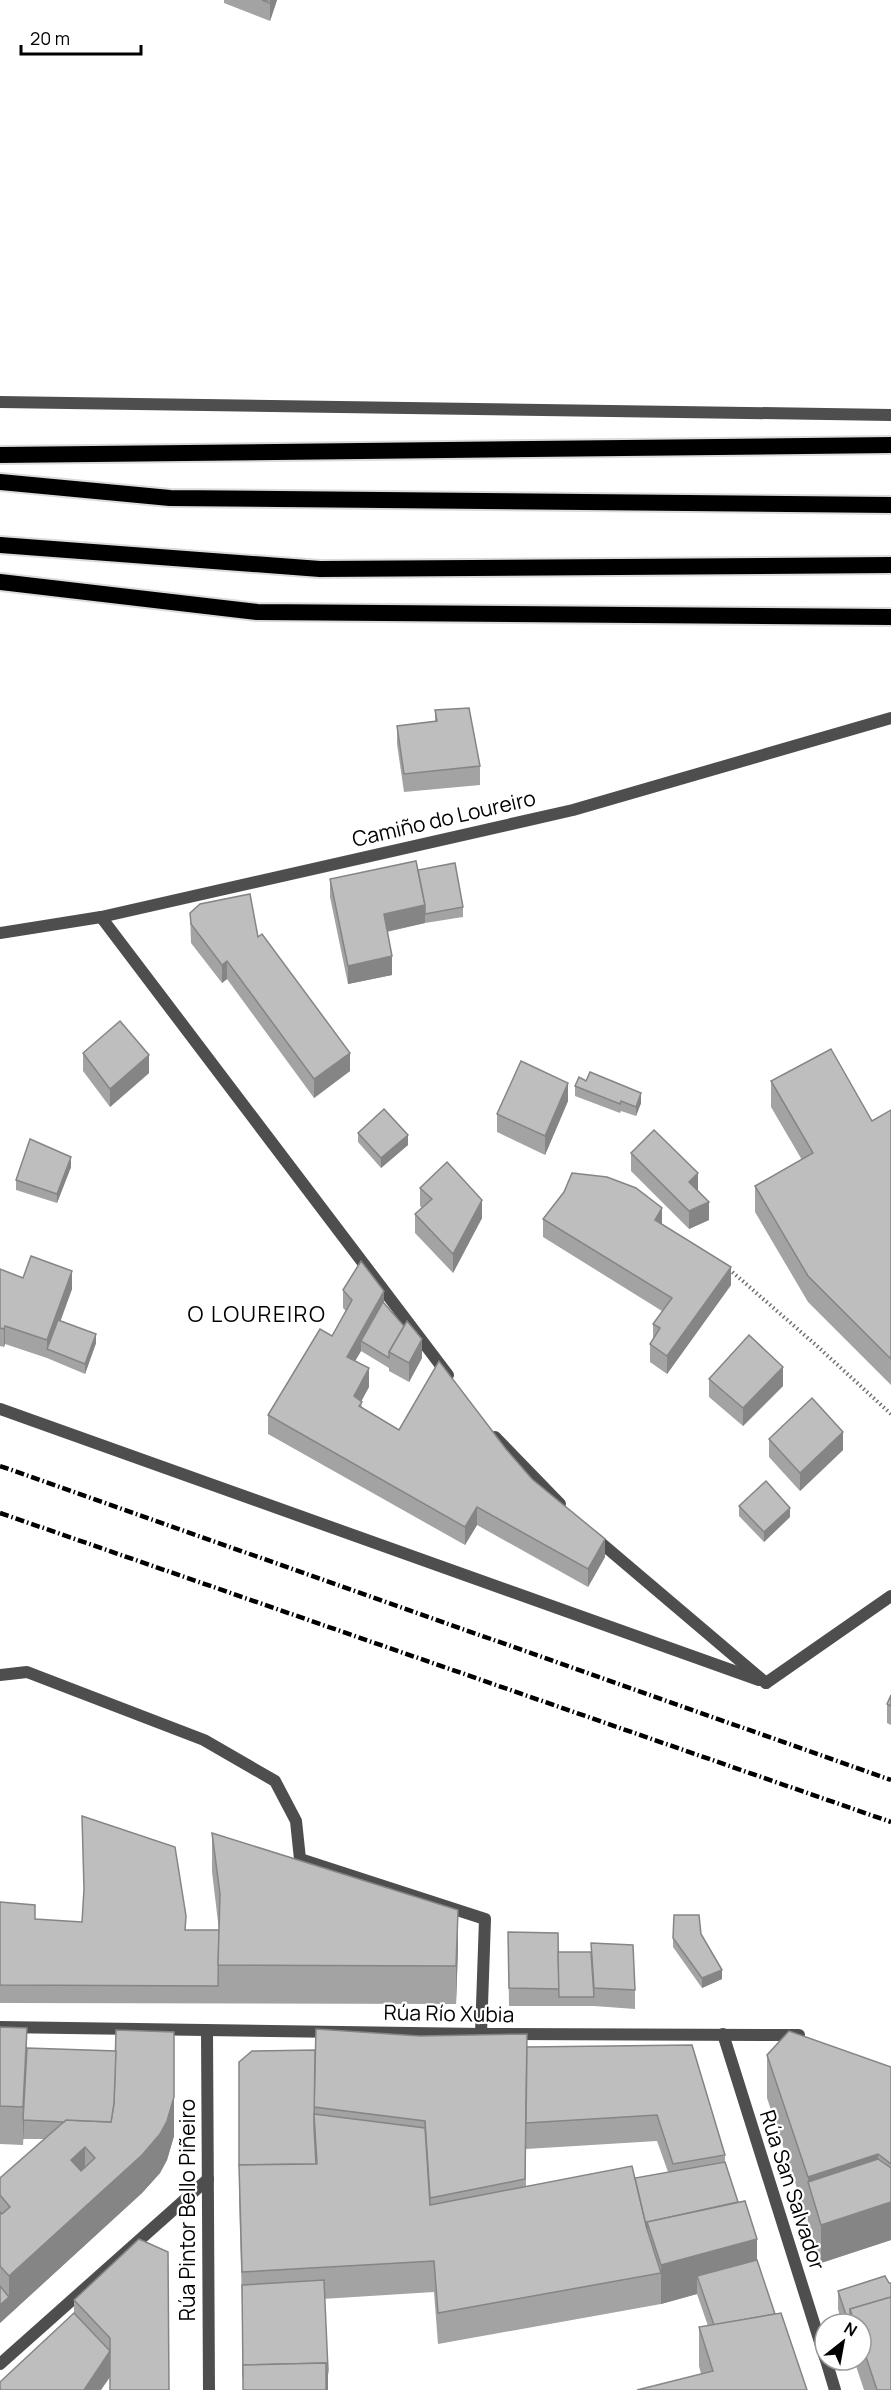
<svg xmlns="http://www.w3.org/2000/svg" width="891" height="2390" font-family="Manrope,sans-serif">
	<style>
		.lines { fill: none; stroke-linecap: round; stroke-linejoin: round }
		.trunk-casing { stroke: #dbdbdb; stroke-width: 20 }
		.path { stroke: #707070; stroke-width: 4; stroke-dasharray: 1.5 3; stroke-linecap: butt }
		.service { stroke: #4e4e4e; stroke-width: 12 }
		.minor { stroke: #4e4e4e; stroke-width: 12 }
		.trunk { stroke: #000; stroke-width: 16 }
		.rail { stroke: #000; stroke-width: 4.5; stroke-dasharray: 9 3 1.5 3; stroke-linecap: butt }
		.wall { fill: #a3a3a3; fill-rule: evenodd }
		.shaded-wall { fill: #858585 }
		.building { fill: #bebebe; stroke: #858585; stroke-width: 1.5; fill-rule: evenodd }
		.labels { text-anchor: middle; stroke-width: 4.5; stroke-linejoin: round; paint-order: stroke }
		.street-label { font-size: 21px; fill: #000; stroke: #fff }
		.neighbourhood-label { font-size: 22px; letter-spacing: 1.5px; fill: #000; stroke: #fff }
	</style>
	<rect width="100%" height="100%" fill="#fff"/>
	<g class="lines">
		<g class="trunk-casing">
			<g id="trunk">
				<polyline points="0,455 891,445"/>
				<polyline points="0,482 170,498 891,505"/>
				<polyline points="0,545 320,569 891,565"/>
				<polyline points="0,582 257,612 891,617"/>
			</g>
		</g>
		<polyline class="path" points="729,1269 817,1346 891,1414"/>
		<polyline class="service" points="0,402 891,415"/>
		<g class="minor">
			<polyline points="101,917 448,1375"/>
			<polyline points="0,933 101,917 573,810 891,718"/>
			<polyline points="0,1409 759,1680"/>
			<polyline points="495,1437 560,1504"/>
			<polyline points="594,1537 766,1683"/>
			<polyline points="0,1675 27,1672 204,1740 275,1781 296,1821 300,1859 485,1919 481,2034"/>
			<polyline points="766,1683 891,1596"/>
			<polyline points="0,2027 481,2034 799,2035"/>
			<polyline points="207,2030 209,2390"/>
			<polyline points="723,2034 825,2358"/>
			<polyline points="826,2360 835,2390"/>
			<polyline points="0,2364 208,2179"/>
		</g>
		<use href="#trunk" class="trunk"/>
		<g class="rail">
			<polyline points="0,1466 891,1780"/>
			<polyline points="0,1513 891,1822"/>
		</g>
	</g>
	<g class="wall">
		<polygon points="224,0 277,0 270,21 224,3"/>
		<polygon points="435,710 480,766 480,785 404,792 397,744 397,726 435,722"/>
		<polygon points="418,870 463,907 463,917 425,923 387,932 392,975 348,984 330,897 330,879"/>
		<polygon points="190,913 258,937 350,1071 314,1098 227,979 222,983 191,943"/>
		<polygon points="83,1053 149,1073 110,1107 83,1071"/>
		<polygon points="586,1081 641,1103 636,1116 621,1111 620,1113 575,1096 575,1086"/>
		<polygon points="771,1081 872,1121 891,1110 891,1385 808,1302 755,1212 755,1186 802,1160 771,1107"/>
		<polygon points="568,1101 545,1155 497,1132 497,1114"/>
		<polygon points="358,1133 408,1145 381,1168 358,1142"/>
		<polygon points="631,1153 698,1191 709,1220 689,1229 631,1171"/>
		<polygon points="71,1167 57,1203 16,1190 16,1180"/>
		<polygon points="420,1188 482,1218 453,1273 415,1233 415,1214 422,1208 420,1206"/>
		<polygon points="543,1219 662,1224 731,1285 667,1374 650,1362 650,1344 653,1339 653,1324 662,1311 543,1237"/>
		<polygon points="0,1269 23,1278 72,1289 60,1321 96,1343 85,1374 47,1358 5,1344 4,1347 0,1346"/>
		<polygon points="343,1290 384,1304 422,1358 409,1382 389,1371 389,1368 361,1351 355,1361 369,1387 361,1401 362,1408 399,1430 506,1449 532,1479 605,1557 588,1587 477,1525 465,1545 268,1434 268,1415 332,1336 346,1311 343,1308"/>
		<polygon points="709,1379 783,1386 743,1426 709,1397"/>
		<polygon points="769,1439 843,1450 800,1491 769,1457"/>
		<polygon points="739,1506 790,1517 764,1542 739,1516"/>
		<polygon points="891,1695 891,1725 887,1723 887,1704"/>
		<polygon points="212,1833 458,1948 456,2004 0,2003 0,1902 35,1919 186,1930 219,1930 212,1872"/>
		<polygon points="508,1932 558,1952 635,1990 635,2009 594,2006 509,2006"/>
		<polygon points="701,1934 722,1979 702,1988 673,1947 673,1938"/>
		<polygon points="0,2027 27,2048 174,2136 167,2160 160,2173 142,2193 0,2323 0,2178 44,2139 23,2139 23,2134 23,2145 0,2144"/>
		<path d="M692,2045L725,2155V2162L775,2314L807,2390L701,2374L699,2366V2327L708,2326L697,2294L661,2304L438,2344L434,2292L242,2304L239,2197V2062L527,2047ZM657,2141L668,2172L635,2178L526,2186V2149Z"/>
		<polygon points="767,2055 891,2067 891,2240 821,2263 808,2221 767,2098"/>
		<polygon points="885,2276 891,2390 864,2390 854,2360 861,2360 861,2324 842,2324 838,2309 838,2291"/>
		<polygon points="74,2300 169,2390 110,2377 74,2313"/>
	</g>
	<g class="shaded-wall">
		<polygon points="271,0 277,0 270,21 270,3"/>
		<polygon points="425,905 425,923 384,932 384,914"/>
		<polygon points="392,956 392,975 348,984 348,966"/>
		<polygon points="227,961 227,979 222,983 222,965"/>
		<polygon points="350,1053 350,1071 314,1098 314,1079"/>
		<polygon points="149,1055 149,1073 110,1107 110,1089"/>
		<polygon points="568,1083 568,1101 545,1155 545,1136"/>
		<polygon points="641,1093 641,1103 636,1116 636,1107"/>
		<polygon points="408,1135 408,1145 381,1168 381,1158"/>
		<polygon points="71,1157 71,1167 57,1203 57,1194"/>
		<polygon points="698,1173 698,1191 689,1182"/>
		<polygon points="482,1200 482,1218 453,1273 453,1254"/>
		<polygon points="709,1202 709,1220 689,1229 689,1211"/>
		<polygon points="662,1208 662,1226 655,1220"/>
		<polygon points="731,1267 731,1285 667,1374 667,1356"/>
		<polygon points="72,1271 72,1289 50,1350 47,1349 47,1340"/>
		<polygon points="384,1291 384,1309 361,1341 361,1351 347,1375 347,1357"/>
		<polygon points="5,1326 5,1344 4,1347 4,1329"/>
		<polygon points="96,1334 96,1343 85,1374 85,1364"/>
		<polygon points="422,1339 422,1358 409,1382 409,1363"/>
		<polygon points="783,1367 783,1386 743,1426 743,1408"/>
		<polygon points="369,1368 369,1387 354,1415 354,1396"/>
		<polygon points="843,1432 843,1450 800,1491 800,1473"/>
		<polygon points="477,1507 477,1525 465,1545 465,1527"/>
		<polygon points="790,1508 790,1517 764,1542 764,1532"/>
		<polygon points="605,1539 605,1557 588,1587 588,1569"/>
		<polygon points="458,1910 458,1948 456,2004 456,1966"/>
		<polygon points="722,1970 722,1979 702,1988 702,1978"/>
		<polygon points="27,2028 27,2067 23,2145 23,2107"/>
		<polygon points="174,2097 174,2136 167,2160 160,2173 142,2193 0,2323 0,2305 9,2297 9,2276"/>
		<polygon points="85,2147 85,2186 71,2160"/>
		<polygon points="878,2154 878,2198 808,2182 808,2221 808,2177"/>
		<polygon points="891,2202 891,2240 821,2263 821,2225"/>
		<polygon points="757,2239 757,2278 697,2276 697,2294 661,2304 661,2265"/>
		<polygon points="110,2351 110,2377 101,2390 84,2390"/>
		<polygon points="326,2363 328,2370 328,2390 326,2390"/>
	</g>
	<g class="building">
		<polygon points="262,0 271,0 270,3"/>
		<polygon points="469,708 480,766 404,774 397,726 437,721 435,710"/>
		<polygon points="416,861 425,905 384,914 392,956 348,966 330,879"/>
		<polygon points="455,863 463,907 425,914 425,905 418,870"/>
		<polygon points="250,894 258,937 262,934 350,1053 314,1079 227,961 222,965 191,924 190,913 200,904"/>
		<polygon points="120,1021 149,1055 110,1089 83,1053"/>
		<polygon points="831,1049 872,1121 891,1110 891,1359 808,1276 755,1186 813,1153 771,1081"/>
		<polygon points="521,1061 568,1083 545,1136 497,1114"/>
		<polygon points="590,1072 641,1093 636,1107 621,1101 620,1104 575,1086 579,1077 586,1081"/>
		<polygon points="384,1109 408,1135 381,1158 358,1133"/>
		<polygon points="654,1130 698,1173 689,1182 709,1202 689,1211 631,1153"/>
		<polygon points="30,1139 71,1157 57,1194 16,1180"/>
		<polygon points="447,1162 482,1200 453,1254 415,1214 432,1199 420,1188"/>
		<polygon points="572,1173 607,1177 636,1188 662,1208 655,1220 731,1267 667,1356 650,1344 660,1328 653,1324 672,1298 543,1219 564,1192"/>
		<polygon points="31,1256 72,1271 47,1340 5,1326 4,1329 0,1328 0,1269 23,1278"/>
		<polygon points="361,1261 384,1291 347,1357 369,1368 354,1396 362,1402 359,1406 399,1430 439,1361 506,1449 532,1479 605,1539 588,1569 477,1507 465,1527 268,1415 320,1329 332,1336 352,1300 343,1290"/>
		<polygon points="383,1302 404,1326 389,1352 389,1358 361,1341"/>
		<polygon points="58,1320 96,1334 85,1364 47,1349"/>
		<polygon points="407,1321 422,1339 409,1363 389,1352"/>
		<polygon points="749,1335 783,1367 743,1408 709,1379"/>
		<polygon points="812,1398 843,1432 800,1473 769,1439"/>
		<polygon points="766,1481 790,1508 764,1532 739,1506"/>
		<polygon points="891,1695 891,1706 887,1704"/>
		<polygon points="82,1816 175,1847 186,1916 185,1930 219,1930 218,1986 0,1985 0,1902 35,1905 35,1919 82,1922 84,1889"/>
		<polygon points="212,1833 458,1910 456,1966 218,1965 220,1894"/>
		<polygon points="674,1915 699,1915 701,1934 722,1970 702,1978 673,1938"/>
		<polygon points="508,1932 558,1933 559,1989 509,1988"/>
		<polygon points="591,1943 633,1945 635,1990 594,1988"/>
		<polygon points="558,1952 591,1952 594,1997 559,1997"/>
		<polygon points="0,2027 27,2028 23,2107 0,2106"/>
		<polygon points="316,2029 420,2036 527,2034 525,2179 430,2198 425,2121 314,2107"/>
		<path d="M116,2030L174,2032V2097L167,2121L160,2134L142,2155L9,2276L0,2266V2212L2,2214L10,2207L0,2195V2178L66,2120L111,2122L114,2103ZM85,2147L95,2158L81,2171L71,2160Z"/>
		<polygon points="789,2031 891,2067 891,2164 878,2154 808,2177 767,2055"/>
		<polygon points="692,2045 725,2155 673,2164 657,2115 526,2123 527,2047"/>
		<polygon points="27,2048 116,2051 114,2103 111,2122 66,2120 64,2122 23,2120"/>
		<polygon points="315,2050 314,2127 316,2164 239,2165 239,2062 252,2051"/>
		<polygon points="314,2114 425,2128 430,2205 632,2166 647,2229 661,2273 438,2313 434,2261 242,2272 239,2165 317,2164"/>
		<polygon points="878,2159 891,2168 891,2202 821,2225 808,2182"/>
		<polygon points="725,2162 738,2202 647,2222 647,2229 635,2178"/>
		<polygon points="745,2201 757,2239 661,2265 647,2222"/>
		<polygon points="139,2239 168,2252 169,2390 110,2390 110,2338 74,2300"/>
		<polygon points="757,2260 775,2314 714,2325 697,2276"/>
		<polygon points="885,2276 889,2283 891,2283 891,2297 850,2309 850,2324 849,2324 838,2291"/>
		<polygon points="324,2280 328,2370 326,2384 326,2363 243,2365 243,2377 242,2285"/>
		<polygon points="0,2286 9,2297 0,2305"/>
		<polygon points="891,2297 891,2390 877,2390 861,2342 861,2324 855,2324 850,2309"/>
		<polygon points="74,2313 110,2351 84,2390 1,2390 0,2388 0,2382"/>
		<polygon points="781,2313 807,2390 637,2390 713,2371 699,2327"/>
		<polygon points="326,2363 326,2390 243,2390 243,2365"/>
	</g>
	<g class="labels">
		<g class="street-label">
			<text transform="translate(444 819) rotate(-13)" y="7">Camiño do Loureiro</text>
			<text transform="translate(449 2014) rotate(1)" y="7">Rúa Río Xubia</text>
			<text transform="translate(792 2190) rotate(72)" y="7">Rúa San Salvador</text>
			<text transform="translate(188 2210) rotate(-90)" y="7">Rúa Pintor Bello Piñeiro</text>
		</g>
		<g class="neighbourhood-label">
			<text x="257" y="1322">O LOUREIRO</text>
		</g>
	</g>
	<g transform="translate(843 2342) rotate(31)"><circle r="28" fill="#ffffff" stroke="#999999" stroke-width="1.5"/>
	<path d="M0-4.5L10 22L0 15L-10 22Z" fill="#000000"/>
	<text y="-9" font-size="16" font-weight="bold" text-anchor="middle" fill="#000000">N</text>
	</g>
	<path d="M21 45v9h120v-9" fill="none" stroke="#000000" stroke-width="3"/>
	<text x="30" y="45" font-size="18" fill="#000000" stroke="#ffffff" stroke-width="4.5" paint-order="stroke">20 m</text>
</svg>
